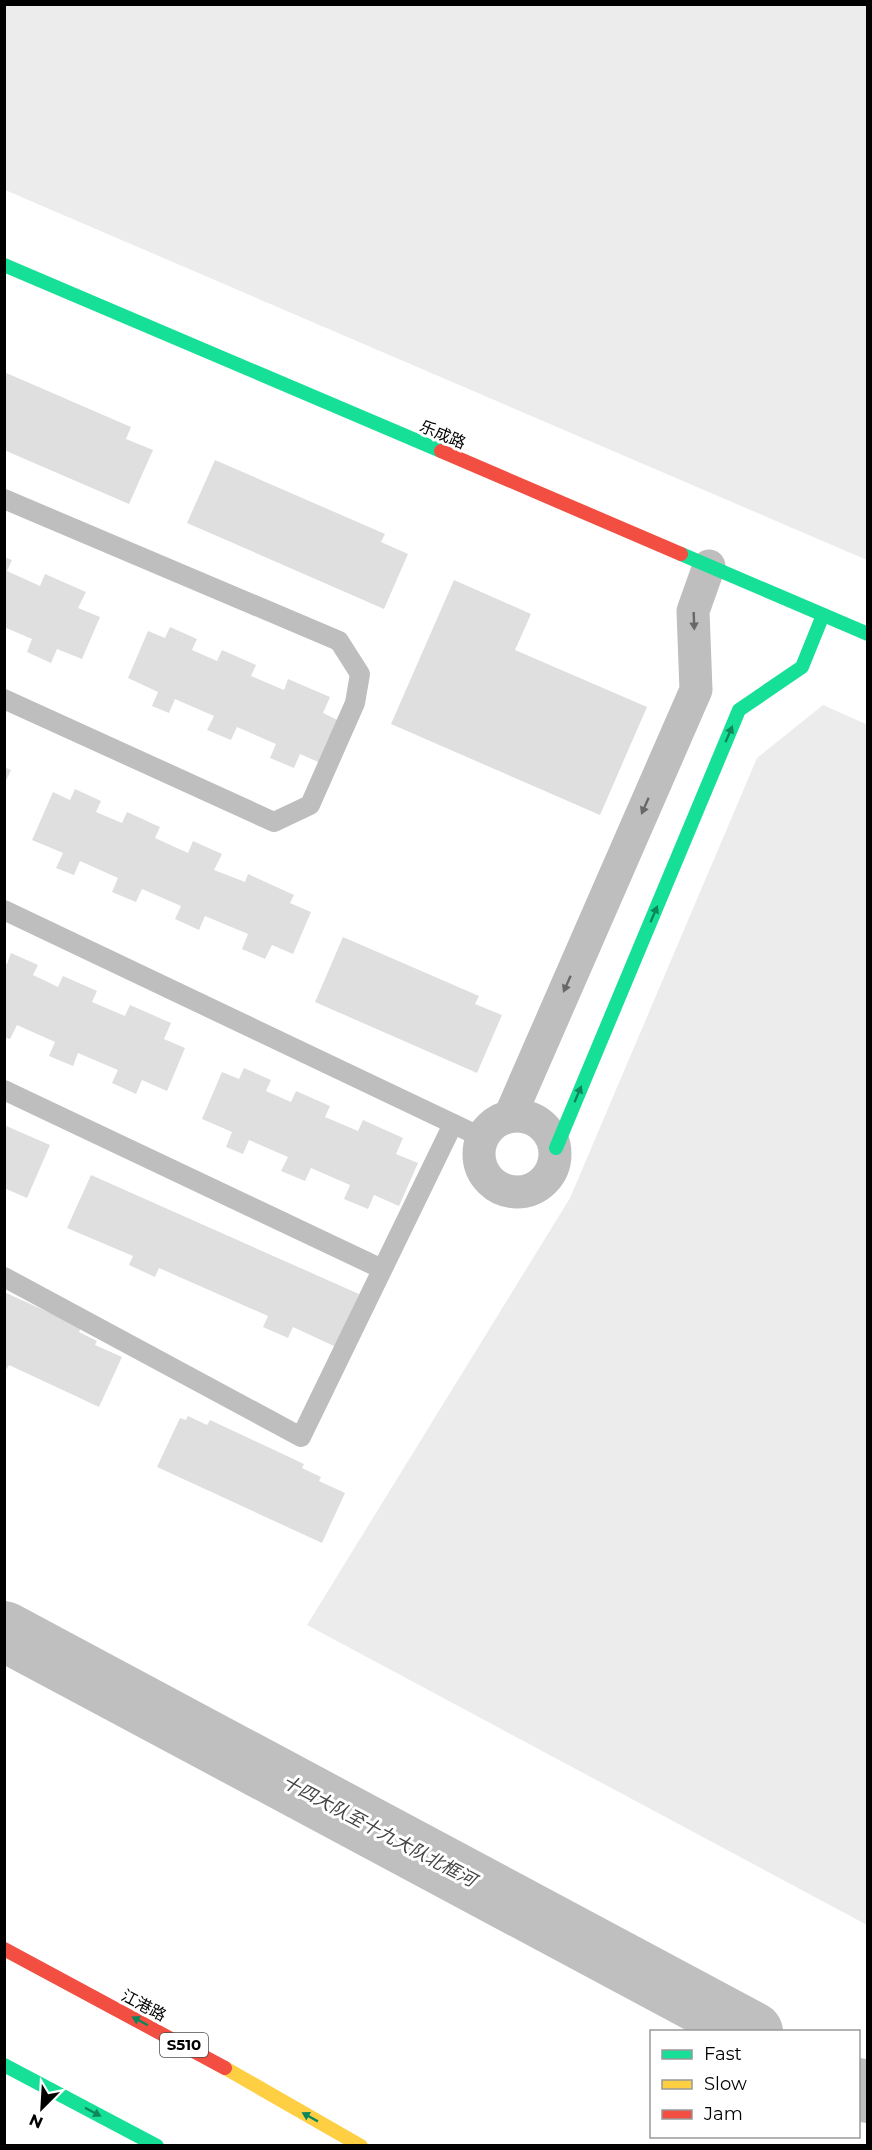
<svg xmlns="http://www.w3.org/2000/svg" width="872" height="2150" font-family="Montserrat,'Noto Sans SC',sans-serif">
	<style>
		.green { fill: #ececec }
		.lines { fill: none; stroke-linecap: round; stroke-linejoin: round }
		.river { stroke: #bfbfbf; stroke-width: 60 }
		.building { fill: #dfdfdf }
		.lane { stroke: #bebebe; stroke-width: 20 }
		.street { stroke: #bebebe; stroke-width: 33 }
		.fast { stroke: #16e098; stroke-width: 14 }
		.slow { stroke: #ffcf43; stroke-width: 14 }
		.jam { stroke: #f24e42; stroke-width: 14 }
		.oneway { fill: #686868 }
		.oneway2 { fill: #0d865b }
		.labels { text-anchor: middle; stroke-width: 6; stroke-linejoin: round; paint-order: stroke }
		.shield { fill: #fff; stroke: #4c4c4c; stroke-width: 1.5 }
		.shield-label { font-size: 15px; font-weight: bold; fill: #000 }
		.street-label { font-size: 16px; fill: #000; stroke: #fff }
		.water-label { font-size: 18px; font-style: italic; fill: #444; stroke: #fff }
	</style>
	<rect width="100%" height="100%" fill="#fff"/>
	<g class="green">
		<polygon points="5,4 867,5 867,560 5,190"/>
		<polygon points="823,705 868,725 867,1925 307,1625 570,1198 757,758"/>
	</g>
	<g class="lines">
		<g class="river">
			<polyline points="4,1631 753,2032"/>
			<polyline points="858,2088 868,2093"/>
		</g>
	</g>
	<g class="building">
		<polygon points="4,372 131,427 126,439 153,450 129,504 4,450"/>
		<polygon points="215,460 385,534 381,542 408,554 384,609 187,523"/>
		<polygon points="4,557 12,560 7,571 40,586 45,574 86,592 78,608 100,617 82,659 57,649 51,663 27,652 32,639 4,627"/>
		<polygon points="454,580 531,614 515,650 647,707 600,815 391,724"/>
		<polygon points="170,627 197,639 192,650 217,661 222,650 256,665 251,676 284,690 288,679 330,697 323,713 344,723 325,765 300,754 294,768 270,758 276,744 237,727 231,740 207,730 214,716 175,699 169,713 152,706 158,692 128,678 148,631 165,638"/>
		<polygon points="4,767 11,770 4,785"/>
		<polygon points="75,789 101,801 96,812 122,823 127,812 160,827 155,838 188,853 193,841 222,854 214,870 245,882 248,874 294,895 290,903 311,912 293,954 272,945 265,959 242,949 248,934 205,916 199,930 175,919 181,906 142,889 136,902 112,892 118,878 80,861 74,875 56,868 63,853 32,840 53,792 70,800"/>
		<polygon points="343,937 479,996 475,1004 502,1015 477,1073 315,1002"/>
		<polygon points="11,953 38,965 33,975 58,987 63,976 97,991 92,1002 125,1016 130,1005 171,1023 164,1039 185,1048 167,1091 142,1080 136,1094 112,1083 118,1070 78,1053 73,1066 49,1056 55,1042 17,1025 10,1039 4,1037 4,963 7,964"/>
		<polygon points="244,1068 271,1080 266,1091 291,1102 296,1091 330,1106 325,1117 358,1131 363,1120 403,1138 396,1154 418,1163 399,1206 374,1195 368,1209 344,1199 350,1185 311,1168 305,1181 281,1171 288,1157 249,1140 243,1154 226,1147 232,1132 202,1119 222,1072 239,1079"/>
		<polygon points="4,1125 50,1145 27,1198 4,1188"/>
		<polygon points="91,1175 359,1294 336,1347 293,1327 288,1338 263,1327 268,1316 159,1268 155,1277 129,1265 133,1256 67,1228"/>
		<polygon points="4,1292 81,1327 79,1332 97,1341 95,1345 122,1357 99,1407 9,1365 4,1373"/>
		<polygon points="188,1416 207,1425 210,1420 304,1464 302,1468 321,1477 319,1481 345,1493 322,1543 157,1467 180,1418 186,1420"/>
	</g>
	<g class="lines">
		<g class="lane">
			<polyline points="4,499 339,641 360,674 355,703 310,805 274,822 4,699"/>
			<polyline points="4,910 481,1137"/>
			<polyline points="4,1090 382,1269"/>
			<polyline points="4,1277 301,1437 453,1124"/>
		</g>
		<g class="street">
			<circle cx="517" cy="1154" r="38"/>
			<polyline points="510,1116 696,690 693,611 709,566"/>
		</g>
		<g class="fast">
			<polyline points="4,265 441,451"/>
			<polyline points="681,554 868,634"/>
			<polyline points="556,1148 739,710 802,667 823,615"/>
			<polyline points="4,2065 157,2146"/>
		</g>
		<polyline class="slow" points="225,2068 361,2146"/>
		<g class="jam">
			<polyline points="441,451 681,554"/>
			<polyline points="4,1949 225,2068"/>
		</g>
	</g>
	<defs><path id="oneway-solid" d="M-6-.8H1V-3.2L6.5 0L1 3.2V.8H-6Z" transform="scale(1.5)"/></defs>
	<g class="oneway">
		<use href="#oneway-solid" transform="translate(694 621) rotate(88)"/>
		<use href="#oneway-solid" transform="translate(645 806) rotate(114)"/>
		<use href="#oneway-solid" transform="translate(567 984) rotate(114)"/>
	</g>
	<g class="oneway2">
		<use href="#oneway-solid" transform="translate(729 734) rotate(-67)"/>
		<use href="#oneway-solid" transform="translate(654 914) rotate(-67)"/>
		<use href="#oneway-solid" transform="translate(578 1094) rotate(-67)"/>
		<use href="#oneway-solid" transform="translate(140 2021) rotate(-152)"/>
		<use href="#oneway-solid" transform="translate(93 2112) rotate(28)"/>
		<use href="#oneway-solid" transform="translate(310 2117) rotate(-151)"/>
	</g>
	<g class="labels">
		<rect class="shield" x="160" y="2033" width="48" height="24" rx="4.5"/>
		<g class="shield-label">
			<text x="184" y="2050">S510</text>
		</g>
		<g class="street-label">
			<text transform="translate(443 434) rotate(23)" y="6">乐成路</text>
			<text transform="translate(144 2005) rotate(28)" y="6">江港路</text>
		</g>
		<g class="water-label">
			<text transform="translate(379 1831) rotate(28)" y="6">十四大队至十九大队北框河</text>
		</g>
	</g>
	<rect width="872" height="2150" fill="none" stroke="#000000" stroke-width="12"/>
	<rect x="650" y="2030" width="210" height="108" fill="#ffffff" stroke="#999999" stroke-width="1.5"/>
	<rect x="662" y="2050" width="30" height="9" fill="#16e098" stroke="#999999" stroke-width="1.5"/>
	<text x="704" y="2060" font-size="18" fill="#000000">Fast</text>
	<rect x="662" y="2080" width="30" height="9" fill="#ffcf43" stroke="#999999" stroke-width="1.5"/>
	<text x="704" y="2090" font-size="18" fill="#000000">Slow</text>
	<rect x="662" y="2110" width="30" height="9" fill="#f24e42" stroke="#999999" stroke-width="1.5"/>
	<text x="704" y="2120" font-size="18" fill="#000000">Jam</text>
	<g transform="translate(42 2108) rotate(204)" stroke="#ffffff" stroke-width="4.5" paint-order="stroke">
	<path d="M0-4.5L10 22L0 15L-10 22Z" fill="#000000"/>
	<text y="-9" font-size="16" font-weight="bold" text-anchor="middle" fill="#000000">N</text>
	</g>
</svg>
